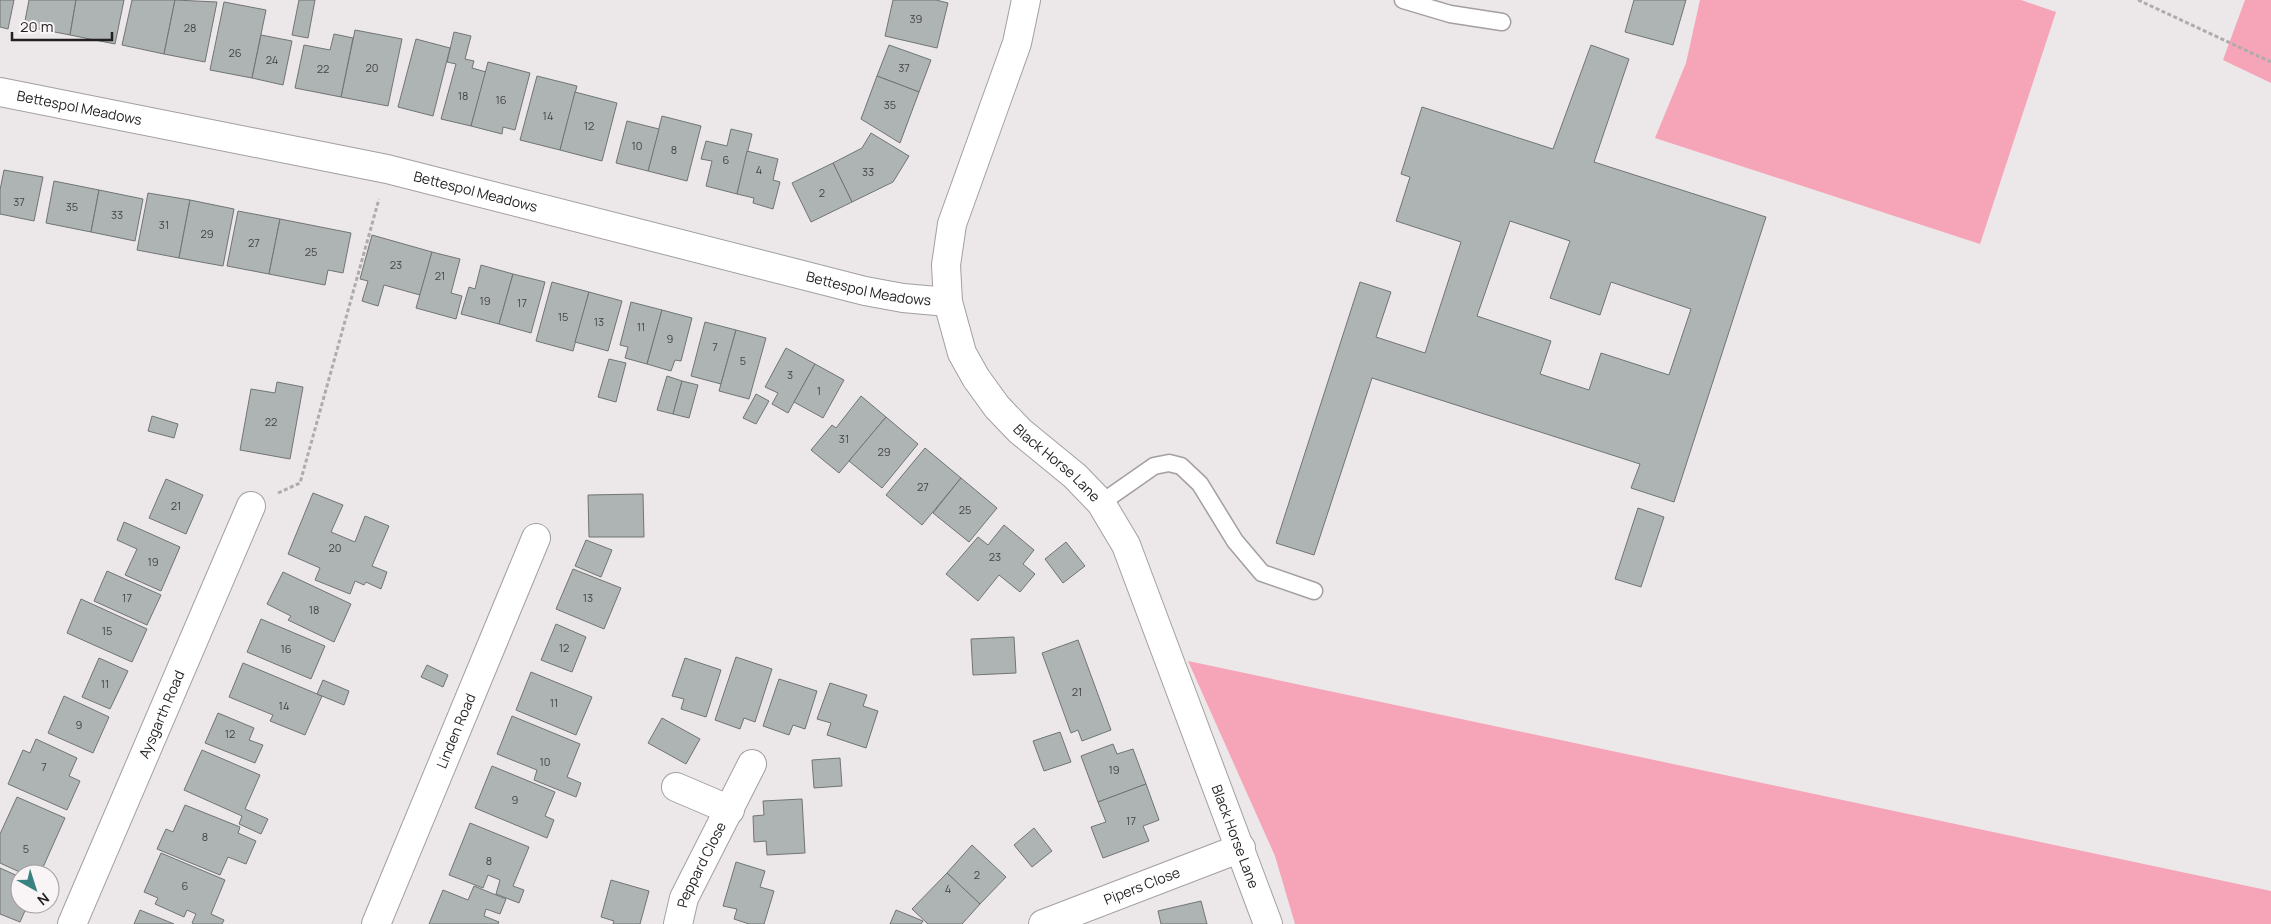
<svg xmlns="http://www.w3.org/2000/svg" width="2271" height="924" font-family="Manrope,sans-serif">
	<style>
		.green { fill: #f6a4b8 }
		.building { fill: #aeb3b3; stroke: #707574; fill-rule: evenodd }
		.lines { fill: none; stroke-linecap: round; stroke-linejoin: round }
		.service-casing { stroke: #a39f9f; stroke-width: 19 }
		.minor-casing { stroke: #a39f9f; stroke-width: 30 }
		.path { stroke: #afabac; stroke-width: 3; stroke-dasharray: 4 2.5; stroke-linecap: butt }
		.service { stroke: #fff; stroke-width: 16 }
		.minor { stroke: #fff; stroke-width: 28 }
		.labels { text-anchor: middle; stroke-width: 4; stroke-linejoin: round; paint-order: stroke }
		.number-label { font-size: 11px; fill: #444445 }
		.street-label { font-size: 14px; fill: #211f20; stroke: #f9f4f5 }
	</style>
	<rect width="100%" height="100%" fill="#ece7e8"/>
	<g class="green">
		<polygon points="1700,0 2021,0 2056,12 1980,244 1655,138 1686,63"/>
		<polygon points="2245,0 2271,0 2271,83 2223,60"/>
		<polygon points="1188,661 2271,891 2271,924 1295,924 1275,856"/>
	</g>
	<g class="building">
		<polygon points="0,0 14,0 8,29 0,27"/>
		<polygon points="29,0 76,0 70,35 24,26"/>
		<polygon points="76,0 124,0 115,44 70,35"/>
		<polygon points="132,0 175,0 164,54 122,45"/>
		<polygon points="175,0 217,2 205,62 164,54"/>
		<polygon points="299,0 315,0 308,38 292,35"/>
		<polygon points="893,0 936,0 948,3 937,48 885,36"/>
		<polygon points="1634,0 1686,0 1673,45 1625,32"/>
		<polygon points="224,2 266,10 252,78 210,70"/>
		<polygon points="355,30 402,39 388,106 341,97"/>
		<polygon points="454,32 471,36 465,59 474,61 472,68 486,72 471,126 441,119 456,64 447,62"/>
		<polygon points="334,34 353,38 341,97 295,88 304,45 330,50"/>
		<polygon points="261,35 292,41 283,85 252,78"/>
		<polygon points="416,39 450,48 433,116 398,107"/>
		<polygon points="889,45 931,60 919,92 877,76"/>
		<path d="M1591,45L1629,59L1594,162L1766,217L1674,502L1631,488L1640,464L1372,378L1314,555L1276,543L1360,282L1391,292L1376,337L1425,353L1461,242L1396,221L1410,177L1401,174L1422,107L1553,149ZM1510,221L1570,241L1550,298L1600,315L1611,282L1691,309L1669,375L1601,353L1589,390L1540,374L1551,341L1477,316Z"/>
		<polygon points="488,62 530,73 515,130 503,127 502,134 471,126"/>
		<polygon points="537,76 577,86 560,150 520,140"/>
		<polygon points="877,76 919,92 900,143 861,119"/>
		<polygon points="575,92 617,103 602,161 560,150"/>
		<polygon points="662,116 701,126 687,181 648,171"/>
		<polygon points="627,121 659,129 648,171 616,163"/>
		<polygon points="731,129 752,134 737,194 706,186 712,161 701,159 706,141 727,146"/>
		<polygon points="871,133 909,156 893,182 852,202 833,163 862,148"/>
		<polygon points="747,151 778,159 773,180 780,182 773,209 753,203 754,198 737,194"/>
		<polygon points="833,163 852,202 811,222 792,183"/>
		<polygon points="4,170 43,177 34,221 0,214 0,190"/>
		<polygon points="54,181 99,190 91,232 46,223"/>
		<polygon points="99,190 143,199 135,241 91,232"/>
		<polygon points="148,193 190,200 179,258 137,250"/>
		<polygon points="190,200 234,209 223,266 179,258"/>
		<polygon points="238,211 280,219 269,274 227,266"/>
		<polygon points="280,219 351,233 343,273 328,270 325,285 269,274"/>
		<polygon points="372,235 432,252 420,295 384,285 378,306 362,301 368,281 360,279"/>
		<polygon points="432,252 460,259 451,293 462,296 456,319 416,308"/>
		<polygon points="481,265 513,274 499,324 461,314 469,287 475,289"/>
		<polygon points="513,274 545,282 531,333 499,324"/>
		<polygon points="552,282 589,292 573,351 536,341"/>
		<polygon points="589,292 622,301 608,351 575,342"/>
		<polygon points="631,302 662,310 647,364 625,358 628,347 620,345"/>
		<polygon points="662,310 692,318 681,361 675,360 671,371 647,364"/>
		<polygon points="705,322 736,330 721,384 691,376"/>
		<polygon points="736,330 766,338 749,399 719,391"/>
		<polygon points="786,348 815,364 788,413 772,404 778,393 765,387"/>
		<polygon points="609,359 626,363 616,402 598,397"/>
		<polygon points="815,364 844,380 823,418 794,402"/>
		<polygon points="667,376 682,381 673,414 657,410"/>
		<polygon points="682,381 698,385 689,418 673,414"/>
		<polygon points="277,382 303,387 290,459 240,450 251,389 275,393"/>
		<polygon points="756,394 769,401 756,424 743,418"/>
		<polygon points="861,396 886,417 839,473 811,450 832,425 836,428"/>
		<polygon points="152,416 178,424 174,438 148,431"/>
		<polygon points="886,417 918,444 882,488 849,461"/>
		<polygon points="925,448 961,478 922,525 886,495"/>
		<polygon points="961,478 997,508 969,542 933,513"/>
		<polygon points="166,479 203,495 186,534 149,518"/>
		<polygon points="313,493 343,505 331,532 355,542 365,516 389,526 372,566 387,572 381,589 366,582 364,585 355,581 350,594 315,580 320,568 288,554"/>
		<polygon points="643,494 644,537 589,537 588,495"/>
		<polygon points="1638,508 1664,517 1641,587 1615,579"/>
		<polygon points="124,522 180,547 161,591 125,575 137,549 117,540"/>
		<polygon points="1004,525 1034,550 1023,564 1035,574 1020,592 999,575 978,601 946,574 978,537 988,545"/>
		<polygon points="586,540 612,550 601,577 575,566"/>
		<polygon points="1066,542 1085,566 1063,583 1045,559"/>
		<polygon points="573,569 621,588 604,629 556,609"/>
		<polygon points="107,571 161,595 147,625 94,601"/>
		<polygon points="283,572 351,604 334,642 288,620 291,616 267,604"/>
		<polygon points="81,599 147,629 132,662 67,633"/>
		<polygon points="261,619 325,646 311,679 247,652"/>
		<polygon points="556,624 586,637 572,672 541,660"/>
		<polygon points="1014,637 1016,673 973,675 971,639"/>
		<polygon points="1078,640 1111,730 1082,741 1078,730 1071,733 1042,653"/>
		<polygon points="736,657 772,669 755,722 744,718 740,729 715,720"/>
		<polygon points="99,658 128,671 110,709 82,697"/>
		<polygon points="685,658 721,670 706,717 681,709 684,699 672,696"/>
		<polygon points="243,663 322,696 305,735 270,721 273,715 229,697"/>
		<polygon points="427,665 448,675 443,687 421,677"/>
		<polygon points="531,672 592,697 576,735 516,710"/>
		<polygon points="779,679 817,691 805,729 793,725 789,735 763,726"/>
		<polygon points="323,680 349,691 344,705 317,694"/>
		<polygon points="830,683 867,695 863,706 878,711 866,748 827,735 831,723 817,719"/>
		<polygon points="64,696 109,717 93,753 48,733"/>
		<polygon points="218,713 254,728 249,740 263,745 255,763 205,743"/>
		<polygon points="512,716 580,744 567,777 581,783 576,797 534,780 537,770 497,754"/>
		<polygon points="662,718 700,739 686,764 648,743"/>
		<polygon points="1060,732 1071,762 1044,771 1033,741"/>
		<polygon points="36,739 77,758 69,776 80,781 67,810 8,784 23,750 30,753"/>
		<polygon points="1113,744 1117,754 1133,749 1146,784 1098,802 1081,756"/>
		<polygon points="202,750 260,775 245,809 268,819 261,834 239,824 242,816 184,790"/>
		<polygon points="840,758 842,786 814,788 812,760"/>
		<polygon points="492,766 555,792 545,816 554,820 547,838 475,808"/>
		<polygon points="1146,784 1159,820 1143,826 1149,841 1103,858 1091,827 1106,822 1098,802"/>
		<polygon points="17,797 65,818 40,874 24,874 0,863 0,834"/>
		<polygon points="802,799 805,853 767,855 766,841 754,842 753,816 764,815 763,801"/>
		<polygon points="185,805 240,827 238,833 256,841 246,864 228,857 220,875 157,849 166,829 173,832"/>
		<polygon points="470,823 529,847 513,886 524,890 519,903 496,894 500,880 488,875 483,888 449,875"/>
		<polygon points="1034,828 1052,851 1032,867 1014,845"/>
		<polygon points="972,845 1006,877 980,904 947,873"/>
		<polygon points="161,853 225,880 211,914 224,920 222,924 194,924 192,923 196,914 187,910 184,917 155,904 158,898 144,892"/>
		<polygon points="736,862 765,871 760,887 774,891 764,924 749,924 734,919 737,909 723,906"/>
		<polygon points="0,868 20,877 20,904 28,904 20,922 0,914"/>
		<polygon points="947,873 980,904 962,924 928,924 912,909"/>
		<polygon points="611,880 649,891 640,924 613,924 614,921 601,917"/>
		<polygon points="474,886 506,899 500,914 486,909 484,916 499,922 498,924 429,924 443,890 468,900"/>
		<polygon points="1201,901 1207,924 1161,924 1158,911"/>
		<polygon points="140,910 174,924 134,924"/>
		<polygon points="896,910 923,921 921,924 890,924"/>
	</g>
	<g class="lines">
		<g class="service-casing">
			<g id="service">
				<polyline points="1403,0 1450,14 1502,22"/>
				<polyline points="1101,503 1154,466 1169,463 1181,466 1200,484 1235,541 1262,573 1314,591"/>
			</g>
		</g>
		<g class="minor-casing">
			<g id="minor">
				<path id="s1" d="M1026,0L1017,43L952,224L946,265L948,302L962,353L976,378L997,407L1020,431L1075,476L1101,503L1126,545L1268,924"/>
				<path id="s2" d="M0,92L387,169L865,291L903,298L948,302"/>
				<polyline points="676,787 730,810"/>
				<path id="s3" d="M72,924L251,506"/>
				<path id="s4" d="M376,924L536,538"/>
				<path id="s5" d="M678,924L684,898L752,764"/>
				<path id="s6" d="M1043,924L1241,848"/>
			</g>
		</g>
		<g class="path">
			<polyline points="2138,0 2271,62"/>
			<polyline points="278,493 300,483 379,199"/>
		</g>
		<use href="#service" class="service"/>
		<use href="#minor" class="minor"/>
	</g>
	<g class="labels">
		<g class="number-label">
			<text x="916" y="23">39</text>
			<text x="190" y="32">28</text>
			<text x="235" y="57">26</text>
			<text x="272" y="64">24</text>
			<text x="372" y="72">20</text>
			<text x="904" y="72">37</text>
			<text x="323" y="73">22</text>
			<text x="463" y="100">18</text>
			<text x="501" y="104">16</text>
			<text x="890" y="109">35</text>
			<text x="548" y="120">14</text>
			<text x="589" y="130">12</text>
			<text x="637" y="150">10</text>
			<text x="674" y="154">8</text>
			<text x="726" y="164">6</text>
			<text x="759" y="174">4</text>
			<text x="868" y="176">33</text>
			<text x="822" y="197">2</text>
			<text x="19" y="206">37</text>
			<text x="72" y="211">35</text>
			<text x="117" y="219">33</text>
			<text x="164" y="229">31</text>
			<text x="207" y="238">29</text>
			<text x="254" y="247">27</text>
			<text x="311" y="256">25</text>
			<text x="396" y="269">23</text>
			<text x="440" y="280">21</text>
			<text x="485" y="305">19</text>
			<text x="522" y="307">17</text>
			<text x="563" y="321">15</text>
			<text x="599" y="326">13</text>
			<text x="641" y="331">11</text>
			<text x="670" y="343">9</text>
			<text x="715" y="351">7</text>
			<text x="743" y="365">5</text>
			<text x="790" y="379">3</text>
			<text x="819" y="395">1</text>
			<text x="271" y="426">22</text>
			<text x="844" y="443">31</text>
			<text x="884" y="456">29</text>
			<text x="923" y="491">27</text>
			<text x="176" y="510">21</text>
			<text x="965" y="514">25</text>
			<text x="335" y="552">20</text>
			<text x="995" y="561">23</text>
			<text x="153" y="566">19</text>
			<text x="127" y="602">17</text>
			<text x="588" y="602">13</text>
			<text x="314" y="614">18</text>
			<text x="107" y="635">15</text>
			<text x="564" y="652">12</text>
			<text x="286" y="653">16</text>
			<text x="105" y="688">11</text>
			<text x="1077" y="696">21</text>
			<text x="554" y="707">11</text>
			<text x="284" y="710">14</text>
			<text x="79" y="729">9</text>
			<text x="230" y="738">12</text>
			<text x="545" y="766">10</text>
			<text x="44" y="771">7</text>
			<text x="1114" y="774">19</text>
			<text x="515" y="804">9</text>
			<text x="1131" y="825">17</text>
			<text x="205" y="841">8</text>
			<text x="26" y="853">5</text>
			<text x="489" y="865">8</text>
			<text x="977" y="879">2</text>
			<text x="185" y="890">6</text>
			<text x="948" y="893">4</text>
		</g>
		<g class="street-label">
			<text dy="5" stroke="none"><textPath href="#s2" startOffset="81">Bettespol Meadows</textPath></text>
			<text dy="5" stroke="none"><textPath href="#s2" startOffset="486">Bettespol Meadows</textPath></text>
			<text dy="5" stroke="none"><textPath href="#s2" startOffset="891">Bettespol Meadows</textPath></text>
			<text dy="5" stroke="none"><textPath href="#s1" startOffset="514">Black Horse Lane</textPath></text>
			<text dy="5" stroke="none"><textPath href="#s3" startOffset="228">Aysgarth Road</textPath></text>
			<text dy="5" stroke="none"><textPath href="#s4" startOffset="209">Linden Road</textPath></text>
			<text dy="5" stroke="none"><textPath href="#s1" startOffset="934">Black Horse Lane</textPath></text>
			<text dy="5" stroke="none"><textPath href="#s5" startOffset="64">Peppard Close</textPath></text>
			<text dy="5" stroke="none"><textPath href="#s6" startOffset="106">Pipers Close</textPath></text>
		</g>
	</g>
	<g transform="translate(35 889) rotate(141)"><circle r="24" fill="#f9f4f5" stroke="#a39fa0"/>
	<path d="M0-4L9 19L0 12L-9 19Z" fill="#39827f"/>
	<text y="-8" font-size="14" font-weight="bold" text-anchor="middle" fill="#211f20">N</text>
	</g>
	<path d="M12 32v8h100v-8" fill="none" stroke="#211f20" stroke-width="2.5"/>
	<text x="20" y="32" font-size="15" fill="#211f20" stroke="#f9f4f5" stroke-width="4" paint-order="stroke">20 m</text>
</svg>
